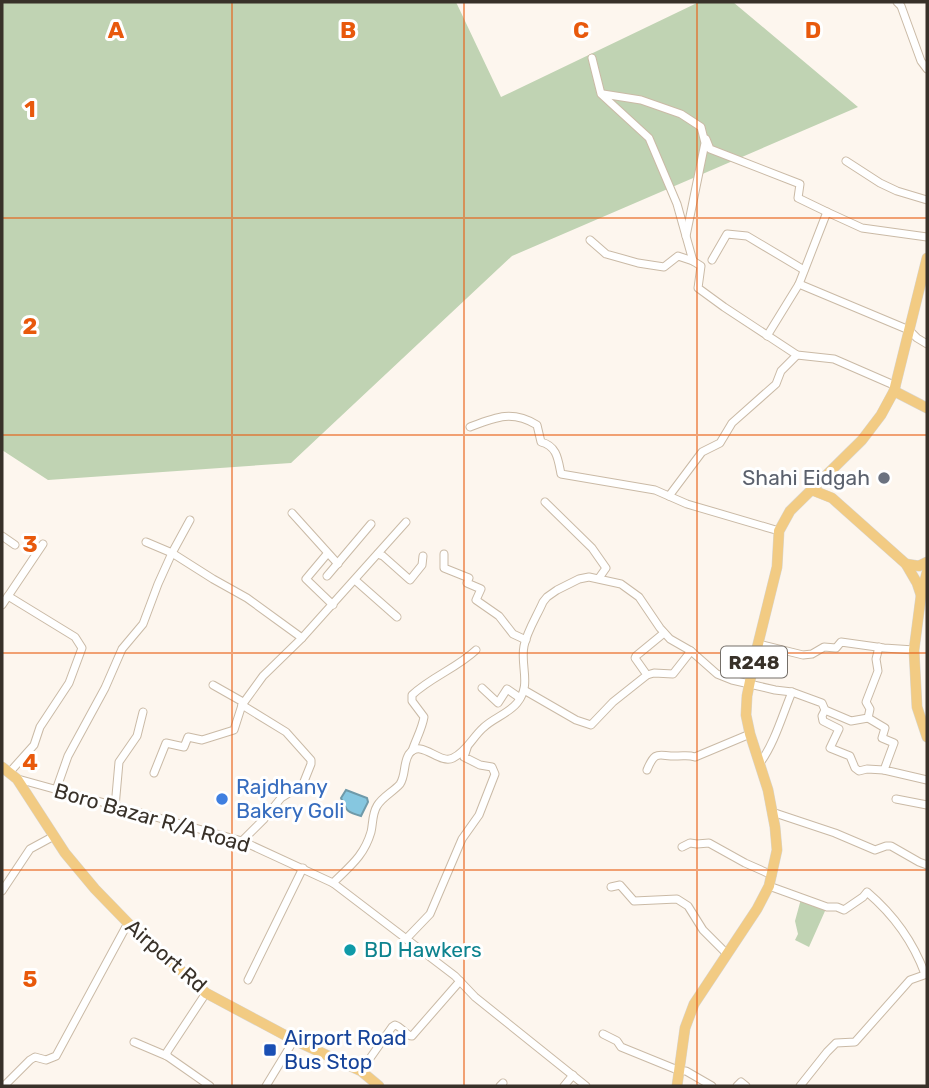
<svg xmlns="http://www.w3.org/2000/svg" width="929" height="1088" font-family="Rubik,sans-serif">
	<style>
		.green { fill: #c0d3b3 }
		.water { fill: #86c7e0; stroke: #6f9aa9; stroke-width: 2 }
		.lines { fill: none; stroke-linecap: round; stroke-linejoin: round }
		.minor-casing { stroke: #cabaa6; stroke-width: 9 }
		.major-casing { stroke: #d7d6d4; stroke-width: 11 }
		.minor { stroke: #fff; stroke-width: 7 }
		.major { stroke: #f2cb83; stroke-width: 10 }
		.grid { fill: none; stroke: #e8590c; stroke-width: 2; stroke-opacity: 0.55 }
		.worship-dot { fill: #6b7280; stroke: #fff; stroke-width: 2.5 }
		.shop-dot { fill: #3f7fe0; stroke: #fff; stroke-width: 2.5 }
		.culture-dot { fill: #0f9aa8; stroke: #fff; stroke-width: 2.5 }
		.transit-dot { fill: #1a4fb4; stroke: #fff; stroke-width: 2.5 }
		.labels { text-anchor: middle; stroke-width: 6; stroke-linejoin: round; paint-order: stroke }
		.shield { fill: #fff; stroke: #746f69; stroke-width: 2 }
		.shield-label { font-size: 19px; font-weight: bold; fill: #383129 }
		.worship-label { font-size: 21px; fill: #5b616d; stroke: #fff; text-anchor: end }
		.shop-label { font-size: 21px; fill: #366cbe; stroke: #fff; text-anchor: start }
		.street-label { font-size: 21px; fill: #383129; stroke: #fff }
		.culture-label { font-size: 21px; fill: #0d838f; stroke: #fff; text-anchor: start }
		.transit-label { font-size: 21px; fill: #164399; stroke: #fff; text-anchor: start }
		.grid-label { font-size: 23px; text-anchor: middle; font-weight: bold; fill: #e8590c; stroke: #fff; stroke-width: 6; stroke-linejoin: round; paint-order: stroke }
	</style>
	<rect width="100%" height="100%" fill="#fdf6ee"/>
	<g class="green">
		<polygon points="2,2 456,2 501,97 699,2 733,2 858,107 512,256 291,463 48,480 2,450"/>
		<polygon points="801,899 823,908 825,911 809,947 795,940 798,934 795,921"/>
	</g>
	<path class="water" d="M346,790L367,798L368,802L361,816C346,812 347,811 341,798Z"/>
	<g class="lines">
		<g class="minor-casing">
			<g id="minor">
				<polyline points="897,2 901,6 921,61 927,69"/>
				<polyline points="592,58 601,94 649,138 677,204 693,261"/>
				<polyline points="603,94 641,100 681,114 701,127 705,143 686,236"/>
				<polyline points="706,139 710,149 800,184 798,198 827,212"/>
				<polyline points="846,161 880,183 897,191 927,200"/>
				<polyline points="590,240 606,254 638,263 664,267 678,256 693,261 701,266 698,288 724,307 797,355 834,359 896,386"/>
				<polyline points="712,260 727,234 747,236 804,270"/>
				<polyline points="799,284 827,212 862,228 927,237"/>
				<polyline points="767,336 799,284 909,330 917,338 927,344"/>
				<path d="M470,427C496,417 512,410 537,425L541,442C557,446 558,459 561,474L655,490L687,504L779,531"/>
				<polyline points="669,496 702,452 720,443 732,423 776,384 781,371 797,355"/>
				<polyline points="545,502 592,548 606,568 599,578"/>
				<polyline points="292,513 338,564"/>
				<polyline points="2,536 15,545"/>
				<polyline points="146,542 172,553 213,579 247,598 302,638"/>
				<polyline points="327,554 306,579 333,605"/>
				<polyline points="378,554 383,556 410,580 422,565 423,556"/>
				<polyline points="444,554 444,568 469,578 467,583 481,589 476,600 499,616 513,634 526,640"/>
				<polyline points="327,576 371,524"/>
				<polyline points="355,580 397,617"/>
				<polyline points="8,596 75,637 82,648 69,683 40,727 34,745 9,773"/>
				<polyline points="2,605 43,544"/>
				<polyline points="758,644 803,655 812,654 824,647 836,648 841,642 884,648 914,650"/>
				<polyline points="647,675 654,673 673,674 691,651"/>
				<polyline points="213,685 243,702"/>
				<polyline points="482,688 498,703 507,689 520,698"/>
				<polyline points="524,690 576,720 591,725 613,702 647,675 635,658 636,656 664,633"/>
				<polyline points="242,705 286,732 311,760 311,764 303,784 281,798 264,819 242,841"/>
				<polyline points="825,710 822,716 823,721 839,729 830,748 850,756 855,768 859,771 867,769 884,770"/>
				<polyline points="868,718 870,709 866,702 878,671 876,659 879,647"/>
				<path d="M412,751C416,739 422,729 424,717L412,701V695C431,677 457,668 476,650"/>
				<path d="M760,763C775,742 782,716 792,692"/>
				<path d="M647,770C656,748 659,757 678,756C685,756 689,755 695,757L750,734"/>
				<polyline points="154,773 166,743 184,747 188,737 202,740 234,730 242,705 263,676 302,638 406,522"/>
				<polyline points="18,779 242,841 333,883 455,976 475,997 586,1086"/>
				<polyline points="56,790 68,756 105,688 122,649 143,624 158,584 172,553 190,520"/>
				<polyline points="896,799 927,805"/>
				<polyline points="115,807 119,762 137,736 143,712"/>
				<polyline points="772,812 835,833 875,850 886,846 891,846 919,862 927,865"/>
				<polyline points="682,847 690,843 697,844 709,843 745,863 772,875"/>
				<path d="M333,883C350,866 364,856 371,832C373,824 372,814 377,806C382,797 393,792 400,784C406,775 403,763 409,754C421,738 439,765 453,758C467,751 472,738 483,728C493,718 508,714 517,703C532,685 520,666 524,646C527,631 537,616 543,602L547,597L557,590L579,579L589,577L621,584L639,597L660,628L670,639L691,651L717,674L732,680L775,690L792,692L822,703L825,710L851,721L868,718L885,728L882,738L894,743L884,770L927,780"/>
				<path d="M769,886L827,907H837L844,910L863,897L867,892C894,915 913,941 925,974"/>
				<polyline points="611,887 620,885 634,901 677,899 688,906 703,930 727,954"/>
				<polyline points="2,891 30,849 54,836"/>
				<polyline points="406,939 430,914 462,839 479,815 495,774 492,767 480,765 464,757 467,748"/>
				<polyline points="248,980 303,868"/>
				<polyline points="603,1034 617,1041 621,1047 680,1071 686,1071 712,1086"/>
				<polyline points="134,1042 167,1056 210,1086"/>
				<polyline points="167,1056 167,1052 206,993"/>
				<path d="M361,1071L392,1027L395,1025C402,1027 406,1036 412,1036L460,981"/>
				<polyline points="4,1086 30,1060 35,1057 46,1060 56,1056 128,923"/>
				<polyline points="266,1086 294,1040"/>
				<polyline points="500,1086 503,1083"/>
				<polyline points="564,1086 573,1075"/>
				<polyline points="737,1086 741,1082 746,1086"/>
				<polyline points="800,1086 827,1052 836,1043 855,1042 910,980 927,974"/>
			</g>
		</g>
		<g class="major-casing">
			<g id="major">
				<polyline points="894,391 927,408"/>
				<polyline points="812,490 832,498 906,564 917,583 921,595"/>
				<polyline points="906,564 919,566 927,562"/>
				<polyline points="927,572 921,596 914,650 917,707 927,737"/>
				<polyline points="2,767 17,779 65,853 95,889 128,923 206,993 294,1040 361,1071 379,1086"/>
				<polyline points="677,1086 685,1028 694,1004 757,909 769,886 777,850 775,827 768,790 750,734 746,715 747,696 755,656 777,567 779,531 790,511 862,440 881,415 894,391 927,258"/>
			</g>
		</g>
		<use href="#minor" class="minor"/>
		<use href="#major" class="major"/>
	</g>
	<path class="grid" d="M232,2V1086M464,2V1086M697,2V1086M2,218H927M2,435H927M2,653H927M2,870H927"/>
	<circle class="worship-dot" cx="884" cy="478" r="7"/>
	<circle class="shop-dot" cx="222" cy="799" r="7"/>
	<circle class="culture-dot" cx="350" cy="950" r="7"/>
	<rect class="transit-dot" x="263" y="1043" width="14" height="14" rx="3.5"/>
	<g class="labels">
		<rect class="shield" x="721" y="646.5" width="66" height="31" rx="5"/>
		<g class="shield-label">
			<text x="754" y="669">R248</text>
		</g>
		<g class="worship-label">
			<text x="870" y="485">Shahi Eidgah</text>
		</g>
		<g class="shop-label">
			<text x="236" y="794">Rajdhany<tspan x="236" dy="24">Bakery Goli</tspan></text>
		</g>
		<g class="street-label">
			<text transform="translate(152 818) rotate(16)" y="7">Boro Bazar R/A Road</text>
			<text transform="translate(166 956) rotate(41)" y="7">Airport Rd</text>
		</g>
		<g class="culture-label">
			<text x="364" y="957">BD Hawkers</text>
		</g>
		<g class="transit-label">
			<text x="284" y="1045">Airport Road<tspan x="284" dy="24">Bus Stop</tspan></text>
		</g>
	</g>
	<g class="grid-label">
		<text x="116" y="38">A</text>
		<text x="348" y="38">B</text>
		<text x="581" y="38">C</text>
		<text x="813" y="38">D</text>
		<text x="30" y="117">1</text>
		<text x="30" y="334">2</text>
		<text x="30" y="552">3</text>
		<text x="30" y="770">4</text>
		<text x="30" y="987">5</text>
	</g>
	<rect width="929" height="1088" fill="none" stroke="#383129" stroke-width="7"/>
</svg>
